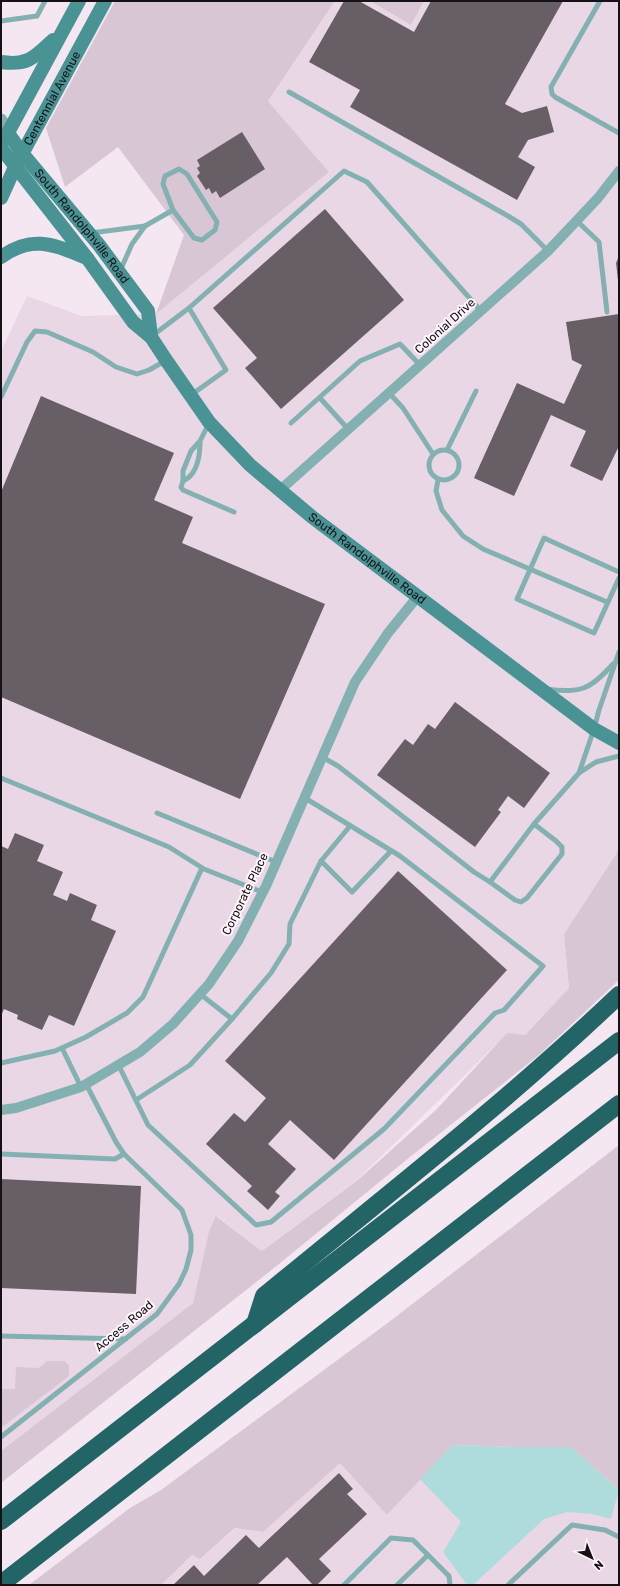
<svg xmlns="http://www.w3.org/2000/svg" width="620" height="1586" font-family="Rubik,sans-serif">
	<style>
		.built { fill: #ead7e6 }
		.green { fill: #d9c6d5 }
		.water { fill: #aedcdd }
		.building { fill: #685e66 }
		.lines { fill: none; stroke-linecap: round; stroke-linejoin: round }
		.service { stroke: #83b1b1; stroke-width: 5 }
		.minor { stroke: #83b1b1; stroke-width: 10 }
		.tertiary { stroke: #83b1b1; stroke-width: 13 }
		.secondary { stroke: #499394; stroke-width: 14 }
		.motorway { stroke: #236566; stroke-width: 18 }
		.labels { text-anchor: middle; stroke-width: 4; stroke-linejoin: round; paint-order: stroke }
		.street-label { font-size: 12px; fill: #161115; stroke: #fef6fc }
	</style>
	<rect width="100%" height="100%" fill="#f4e7f1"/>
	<g class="built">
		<polygon points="335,1 370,1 411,25 424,1 619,1 619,846 616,854 564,934 569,988 525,1035 507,1034 358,1179 262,1251 217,1216 209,1231 193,1303 1,1451 1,351 27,296 82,316 156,314 329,172 268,101"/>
		<polygon points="453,1445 515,1447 571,1447 619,1490 619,1585 161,1585 192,1555 200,1559 236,1528 263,1532 340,1462 387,1515"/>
	</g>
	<g class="green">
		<polygon points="115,1 335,1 268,101 329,172 156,314 184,235 118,147 65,187 46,128"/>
		<polygon points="370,1 424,1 411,25"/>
		<polygon points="619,846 619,980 539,1055 410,1157 274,1268 1,1483 1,1451 193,1303 209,1231 216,1216 262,1251 359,1179 436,1110 507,1033 525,1035 569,988 564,934 616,854"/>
		<polygon points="619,1145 619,1490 571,1447 515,1447 453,1445 387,1515 340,1463 263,1532 235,1528 200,1559 192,1555 161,1585 29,1585 130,1508 161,1490 385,1325"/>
		<polygon points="47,1361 65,1361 69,1366 69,1376 1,1428 1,1389 15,1389 16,1367 39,1368"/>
	</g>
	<polygon class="water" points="453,1445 515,1447 571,1447 619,1490 611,1519 592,1514 567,1512 544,1519 473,1585 467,1585 443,1552 461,1522 420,1479"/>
	<g class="building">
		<polygon points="344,1 359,1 414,32 431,1 563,1 505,104 522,113 547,106 554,132 528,140 518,157 535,167 517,200 350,107 360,90 309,62"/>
		<polygon points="242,132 265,169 220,198 216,191 212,194 209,188 206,190 197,176 200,173 197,168 200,166 197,160"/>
		<polygon points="325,209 404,300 281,409 245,368 257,358 213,308"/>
		<polygon points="619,256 619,280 618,280 616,263"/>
		<polygon points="619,314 619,446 602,481 570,466 586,431 551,415 514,496 474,478 517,383 564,404 582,365 572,360 566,322"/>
		<polygon points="41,396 174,453 154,500 193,517 182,543 325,604 240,799 1,697 1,492"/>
		<polygon points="455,702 550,773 524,808 508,796 498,810 501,812 475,847 377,775 405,739 413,745 428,724 435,729"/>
		<polygon points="15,833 44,845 37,861 63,872 53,895 67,901 70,893 97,905 91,920 116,931 74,1026 49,1015 42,1030 17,1019 18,1015 4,1009 1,1016 1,846 8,849"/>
		<polygon points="398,871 507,970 334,1160 290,1120 268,1144 296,1169 275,1192 280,1196 268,1210 247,1191 252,1186 206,1144 234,1113 245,1122 266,1098 225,1061"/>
		<polygon points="1,1179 141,1186 136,1294 1,1288"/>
		<polygon points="339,1473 353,1489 347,1494 367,1514 319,1559 331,1571 317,1585 313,1585 287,1557 257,1585 173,1585 194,1565 204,1576 246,1535 259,1548"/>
	</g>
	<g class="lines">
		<g class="service">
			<polyline points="600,1 551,87 552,94 555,97 619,133"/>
			<polyline points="1,21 37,16 45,1"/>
			<polyline points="289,92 508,216 521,224 548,251"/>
			<polygon points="179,169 187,174 217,222 215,230 202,240 194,238 173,210 163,184 165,176"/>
			<polyline points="577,221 599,242 607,312"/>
			<polyline points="91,233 145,226"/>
			<polyline points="120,271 132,244 145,226 173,210"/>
			<polyline points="189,308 226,370 191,395"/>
			<polyline points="152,336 189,308 344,171 367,182 481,311"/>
			<polyline points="389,393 403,408 433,454"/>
			<polyline points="1,397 27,342 35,331 47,332 93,352 116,367 137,374 149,370 165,361"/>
			<polyline points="320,398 348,429"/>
			<polyline points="291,423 360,361 400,344 420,365"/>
			<path d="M200,441C200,452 198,467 191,475C189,478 186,479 183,481V471L191,451L200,441L209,423"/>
			<circle cx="444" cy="465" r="15"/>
			<polyline points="447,450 476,391"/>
			<polyline points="438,480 436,491 442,510 463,536 483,549 607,602"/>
			<polyline points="183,481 181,487 183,490 234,512"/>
			<polyline points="619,572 544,538 517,599 594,633 619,578"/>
			<path d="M547,689C580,694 591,689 613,664"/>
			<polyline points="322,757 338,766 474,872 490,882 534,824 579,773 596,762 619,756"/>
			<polyline points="579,773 594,729 599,710 619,652"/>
			<polyline points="1,778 169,847 204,869 262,892"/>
			<polyline points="157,813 276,862"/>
			<polyline points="321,861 352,892 391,851"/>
			<polyline points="490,882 515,900 521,902 527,898 562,854 562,847 556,841 534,824"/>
			<polyline points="200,994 232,1019"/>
			<polyline points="62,1048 81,1087"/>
			<polyline points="1,1063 55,1051 86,1037 127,1013 143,997 202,868"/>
			<polyline points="118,1064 148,1125 256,1225 271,1222 384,1129 495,1013 504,1010 543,966 400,856 305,798"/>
			<polyline points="136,1100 190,1065 232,1019 271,973 289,944 290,924 321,861 350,826"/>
			<polyline points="1,1154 115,1159 124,1154"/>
			<polyline points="1,1336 126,1339"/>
			<polyline points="1,1437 157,1314 179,1284 186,1269 191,1250 191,1235 182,1210 124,1154 116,1142 86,1084"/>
			<polyline points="344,1585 391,1538 413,1540 449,1576 450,1585"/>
			<polyline points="397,1585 428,1555"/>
			<polyline points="508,1585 572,1525 605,1530 619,1537"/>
		</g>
		<g class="minor">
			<polyline points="279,491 548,251 598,198 619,171"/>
			<polyline points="1,1110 16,1108 81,1087 140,1052 173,1024 209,984 238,941 266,886 355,682 388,633 418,596"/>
		</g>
		<polyline class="tertiary" points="1,120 8,133"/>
		<g class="secondary">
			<path d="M1,62C28,66 35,57 53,40"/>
			<path id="s1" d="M8,133L22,153L99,245L148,311L151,337"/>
			<polyline points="4,140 79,1"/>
			<path id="s2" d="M1,148L87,258L133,322L151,337L166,360L209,422L250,465L312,517L594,729L619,743"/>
			<path id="s3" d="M1,198L15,167L105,1"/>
			<path d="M1,257C33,234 54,245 87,258"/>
		</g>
		<g class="motorway">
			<path d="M255,1324L264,1296C384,1197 507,1102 619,995"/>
			<polyline points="1,1521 619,1041"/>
			<polyline points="1,1584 619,1104"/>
		</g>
	</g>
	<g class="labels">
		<g class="street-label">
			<text dy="4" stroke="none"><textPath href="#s3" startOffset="112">Centennial Avenue</textPath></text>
			<text dy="4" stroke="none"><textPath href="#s1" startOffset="119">South Randolphville Road</textPath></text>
			<text transform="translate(445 326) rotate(-42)" y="4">Colonial Drive</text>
			<text dy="4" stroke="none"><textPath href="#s2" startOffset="554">South Randolphville Road</textPath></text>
			<text transform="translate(245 894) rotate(-64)" y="4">Corporate Place</text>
			<text transform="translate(124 1326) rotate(-40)" y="4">Access Road</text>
		</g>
	</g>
	<rect width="620" height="1586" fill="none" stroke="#161115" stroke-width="4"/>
	<g transform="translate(592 1558) rotate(137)" stroke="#fef6fc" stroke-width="3" paint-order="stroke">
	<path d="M0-3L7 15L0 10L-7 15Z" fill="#161115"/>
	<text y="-6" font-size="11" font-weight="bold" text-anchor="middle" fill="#161115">N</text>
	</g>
</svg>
